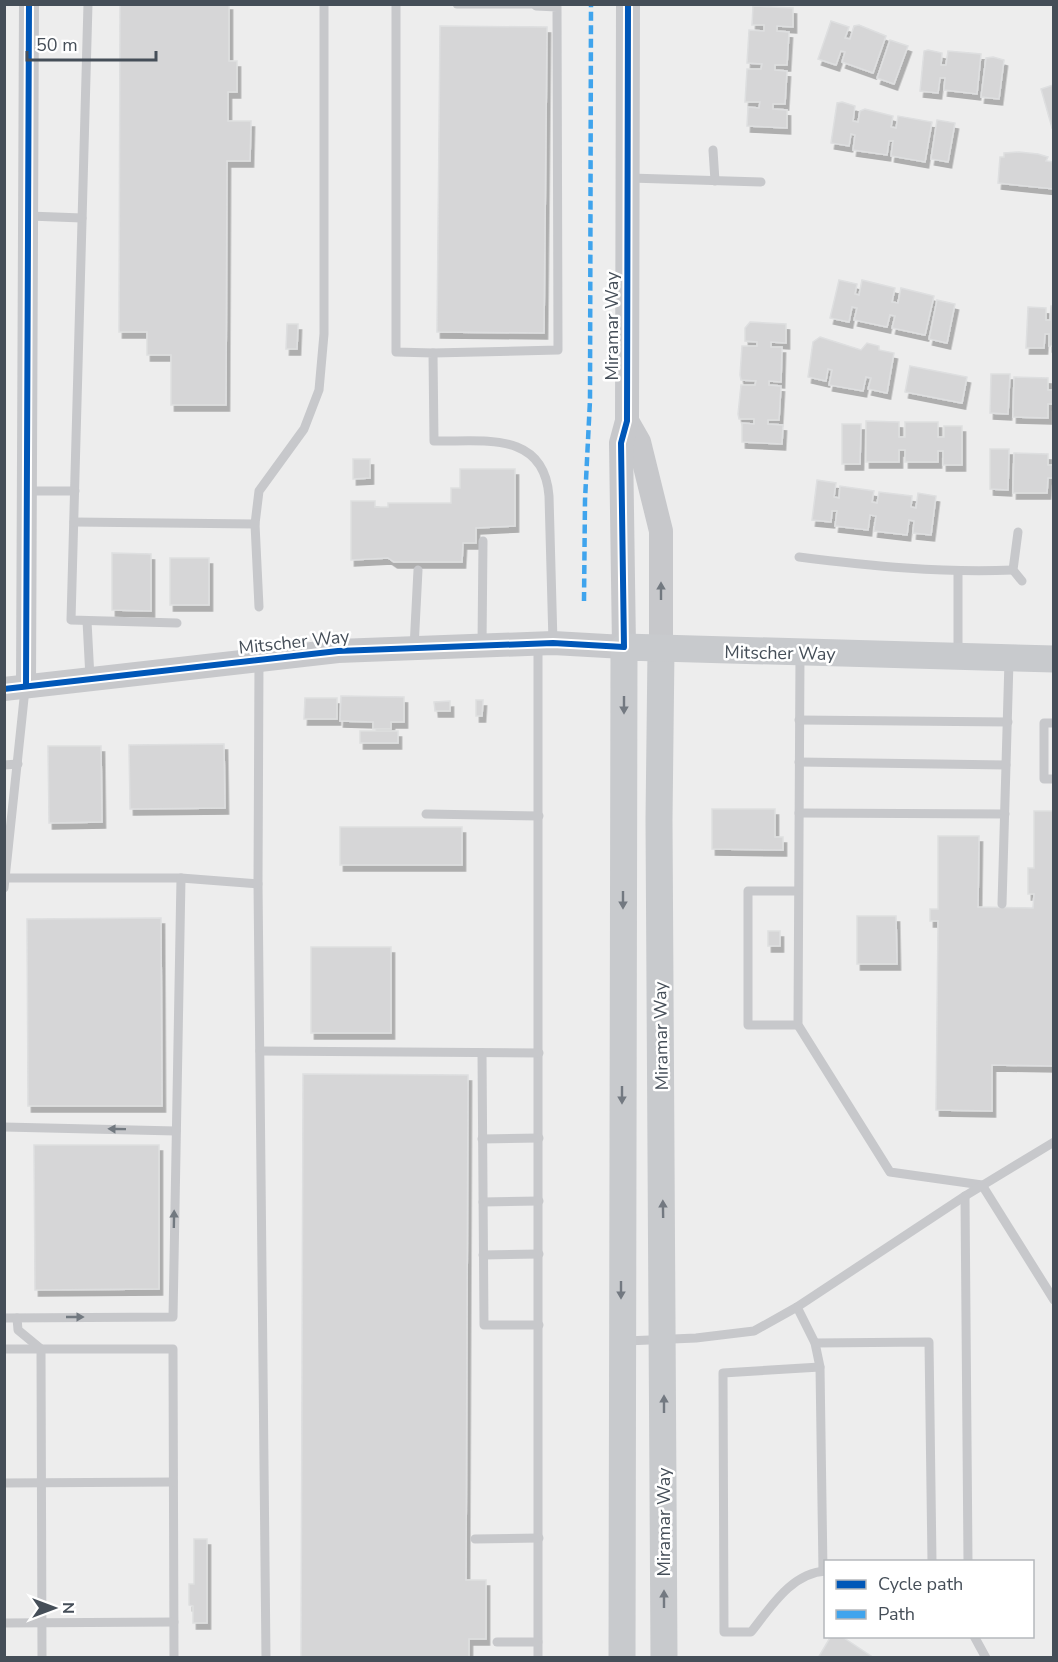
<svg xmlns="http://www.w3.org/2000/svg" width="1058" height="1662" font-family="'Nunito Sans',sans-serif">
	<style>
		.building { fill: #d6d6d7; stroke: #dedfe0; stroke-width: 1.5; filter: url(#shadow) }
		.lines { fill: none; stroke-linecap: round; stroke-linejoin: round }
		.service { stroke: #c7c8cb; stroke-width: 9 }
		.minor { stroke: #c7c8cb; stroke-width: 20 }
		.tertiary { stroke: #c7c8cb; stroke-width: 24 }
		.secondary { stroke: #c8cacd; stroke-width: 27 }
		.quiet { stroke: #3fa4ed; stroke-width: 4.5; stroke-dasharray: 9 4.5; stroke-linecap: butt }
		.cycleway-casing { stroke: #fff; stroke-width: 10 }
		.cycleway { stroke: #0057b8; stroke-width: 6 }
		.oneway { fill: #727980 }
		.oneway2 { fill: #737981 }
		.labels { text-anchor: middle; stroke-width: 5; stroke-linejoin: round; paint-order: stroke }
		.street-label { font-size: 18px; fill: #454e58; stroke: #fff }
	</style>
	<defs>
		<filter id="shadow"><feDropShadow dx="3.5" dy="6" stdDeviation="0" flood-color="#0004"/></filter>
	</defs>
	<rect width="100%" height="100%" fill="#ededed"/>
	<g class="building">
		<polygon points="120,4 229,4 229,61 237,61 237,92 228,92 228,121 251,121 250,161 227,161 226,405 171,405 171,355 147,355 147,332 119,332"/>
		<polygon points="753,6 793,8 793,27 777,26 777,31 789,32 787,65 775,65 775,70 787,71 785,104 773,104 773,109 787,110 787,128 747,126 748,107 759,108 760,102 745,102 747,69 761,69 762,64 747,63 749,30 764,31 764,25 752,25"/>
		<polygon points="831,21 849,27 845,38 850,39 854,26 859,25 886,36 873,73 842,62 845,52 841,51 836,65 818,59"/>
		<polygon points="440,26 547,27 544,333 437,332"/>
		<polygon points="890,40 908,46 894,84 877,78"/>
		<polygon points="928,50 942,53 941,65 946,65 948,51 981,54 977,94 944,90 945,78 940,78 938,93 920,91 924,51"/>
		<polygon points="993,57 1004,60 999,99 981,97 986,58"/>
		<polygon points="1053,85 1054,127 1052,128 1041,89"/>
		<polygon points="842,102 855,106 853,121 858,122 860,111 865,109 893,116 891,127 896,128 898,116 932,122 925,162 891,156 893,141 889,141 887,155 853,150 855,135 851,134 849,146 831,143 837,103"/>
		<polygon points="937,120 955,123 948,162 931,159"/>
		<polygon points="1019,152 1038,154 1048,157 1046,161 1054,162 1054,189 998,183 1000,157 1004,157 1004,153"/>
		<polygon points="839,280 857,284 855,294 859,295 862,280 895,288 892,302 898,303 901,288 934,296 925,335 892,328 895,316 890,315 887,327 854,320 857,308 852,307 849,322 830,318"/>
		<polygon points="937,300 955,304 947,343 929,339"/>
		<polygon points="1051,306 1054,306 1054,346 1049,346 1049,334 1045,334 1044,348 1026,348 1028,307 1046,308 1046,320 1050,320"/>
		<polygon points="750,322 786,324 786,343 771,342 771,347 782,347 781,382 769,381 769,385 781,386 779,420 768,420 768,424 783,425 782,444 742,442 742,423 754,424 754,419 739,419 738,414 741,385 755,385 756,381 741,380 740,375 742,346 757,346 757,342 745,341 745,328"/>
		<polygon points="287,324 298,324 297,349 286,349"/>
		<polygon points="820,337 861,350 867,343 879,346 879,350 894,353 887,393 868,389 871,378 866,377 863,391 829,385 832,370 828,369 826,381 808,377 813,342"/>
		<polygon points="910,366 967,377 962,403 905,392"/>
		<polygon points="991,374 1010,374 1008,414 990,413"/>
		<polygon points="1053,375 1054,415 1053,404 1048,404 1048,418 1013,417 1014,377 1048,378 1048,390 1053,390"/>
		<polygon points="866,421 899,422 899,437 905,437 905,422 938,422 938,437 944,437 944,426 962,426 962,465 943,465 943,451 938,451 938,462 905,462 905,450 899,450 899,462 866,462"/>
		<polygon points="842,424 861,424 860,464 842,464"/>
		<polygon points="990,449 1009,449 1008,490 990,489"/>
		<polygon points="1053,451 1054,489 1053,478 1048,478 1047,493 1013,493 1014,453 1048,454 1048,465 1053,465"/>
		<polygon points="353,459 370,459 370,478 353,479"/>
		<polygon points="460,469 515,469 515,526 476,528 476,543 463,543 462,562 394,562 388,558 351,560 351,501 375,501 375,507 388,507 388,503 451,503 451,488 460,488"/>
		<polygon points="817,480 836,483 834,497 839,498 840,486 874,491 872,502 877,503 879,492 912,496 911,507 916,508 918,493 936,496 931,535 913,533 914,521 909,520 907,535 874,531 876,516 870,515 868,530 835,526 837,511 832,511 831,522 812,520"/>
		<polygon points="112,553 151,554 151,611 112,610"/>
		<rect x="170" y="558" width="39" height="47"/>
		<polygon points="341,696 404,697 404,722 391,722 391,729 373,729 373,722 340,721"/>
		<polygon points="305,698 337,698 337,719 304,719"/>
		<polygon points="476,700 483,700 482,716 476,716"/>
		<polygon points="450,701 450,711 435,711 434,702"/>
		<rect x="360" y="731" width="38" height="12"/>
		<polygon points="224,744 225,808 130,809 129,745"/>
		<polygon points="48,746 101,746 102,822 49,823"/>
		<polygon points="712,809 775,809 775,837 783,837 783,850 712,849"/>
		<polygon points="1034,811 1054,811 1054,1066 992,1065 992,1111 936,1110 938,921 930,921 930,909 938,909 938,836 979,836 978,907 1033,908 1034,894 1028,894 1028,868 1034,868"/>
		<rect x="340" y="827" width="122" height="38"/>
		<polygon points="857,916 896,916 897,964 857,964"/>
		<polygon points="161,918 162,1106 28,1106 27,919"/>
		<rect x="768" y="931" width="12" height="15"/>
		<rect x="311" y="947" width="80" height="86"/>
		<polygon points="303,1074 468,1075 466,1580 486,1580 486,1639 469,1639 469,1658 301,1658"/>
		<polygon points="34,1145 159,1145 159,1289 35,1290"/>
		<polygon points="194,1539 207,1539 207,1623 193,1623 193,1606 189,1605 189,1584 194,1584"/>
		<polygon points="831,1636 841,1636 874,1658 818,1658"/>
	</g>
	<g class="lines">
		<g class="service">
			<polyline points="88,4 71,620 177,623"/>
			<path d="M396,4V352L433,353L434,441C483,442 544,430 549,496L553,642"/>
			<polyline points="457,4 536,4"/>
			<polyline points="713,150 715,181"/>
			<polyline points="630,178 761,182"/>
			<polyline points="29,216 82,218"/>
			<polyline points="433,353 558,350 557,7 536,6"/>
			<polyline points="28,491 75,491"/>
			<polyline points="74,522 255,524"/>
			<polyline points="1018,532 1013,570 1022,581"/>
			<path d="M799,557C871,566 941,573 1013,570"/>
			<polyline points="259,607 255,524 259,491 304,429 319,390 324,334 324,4"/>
			<polyline points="87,621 90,678"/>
			<polyline points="538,644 538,1658"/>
			<polyline points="482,645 483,541"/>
			<polyline points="414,648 418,570"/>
			<polyline points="958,654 958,572"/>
			<polyline points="800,655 798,1025 890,1172 982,1185 1054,1300"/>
			<polyline points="259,661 258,884 266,1658"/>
			<polyline points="799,720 1008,722"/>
			<polyline points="1054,723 1044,723 1044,779 1054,779"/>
			<polyline points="799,762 1006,765"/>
			<polyline points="4,765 18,764"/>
			<polyline points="799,813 1005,814"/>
			<polyline points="426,814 539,816"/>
			<polyline points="4,878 181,878 258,884"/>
			<polyline points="4,888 25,689"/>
			<polyline points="798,891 748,891 748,1025 798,1025"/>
			<polyline points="1002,904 1009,661"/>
			<polyline points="260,1051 539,1053"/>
			<polyline points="482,1053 484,1325 539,1325"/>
			<polyline points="4,1127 176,1131"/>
			<polyline points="482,1139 539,1138"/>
			<polyline points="965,1196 968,1562"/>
			<polyline points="483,1202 539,1201"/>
			<polyline points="483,1255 539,1254"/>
			<polyline points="797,1307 815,1343 820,1367 823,1571"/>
			<polyline points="4,1318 173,1317 181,878"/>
			<polyline points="17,1318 18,1330 41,1349 42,1658"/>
			<polyline points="626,1341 696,1338 754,1331 797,1307 965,1196 1054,1142"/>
			<polyline points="815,1343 929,1342 932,1562"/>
			<polyline points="4,1349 173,1349 174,1658"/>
			<path d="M820,1367L723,1373L724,1632H751C771,1607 791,1573 826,1571"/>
			<polyline points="4,1483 173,1482"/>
			<polyline points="475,1539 539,1538"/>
			<polyline points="4,1623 174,1622"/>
			<polyline points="974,1636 986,1658"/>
			<polyline points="497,1642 538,1642"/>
		</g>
		<polyline class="minor" points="26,686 29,4"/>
		<g class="tertiary">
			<polyline points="627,421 639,442 661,531 661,650"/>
			<polyline points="4,689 338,651 553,643 624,647 621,443 627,421 628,4"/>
		</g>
		<g class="secondary">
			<polyline points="661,650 659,820 664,1658"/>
			<polyline points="622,1658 624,647 1054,659"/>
		</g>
		<polyline class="quiet" points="584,601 585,500 590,400 591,4"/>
		<g class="cycleway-casing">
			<g id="cycleway">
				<polyline points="26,686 29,4"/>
				<polyline points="4,689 338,651 553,643 624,647 621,443 627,421 628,4"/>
			</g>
		</g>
		<use href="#cycleway" class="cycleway"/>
	</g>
	<defs><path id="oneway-solid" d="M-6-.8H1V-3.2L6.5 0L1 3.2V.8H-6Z" transform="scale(1.5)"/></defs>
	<g class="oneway">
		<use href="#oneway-solid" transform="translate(661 591) rotate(-90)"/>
		<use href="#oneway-solid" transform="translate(117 1129) rotate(-179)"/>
		<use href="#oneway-solid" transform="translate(174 1219) rotate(-89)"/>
		<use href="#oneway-solid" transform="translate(75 1317)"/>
	</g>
	<g class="oneway2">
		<use href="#oneway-solid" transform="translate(624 705) rotate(90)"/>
		<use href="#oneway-solid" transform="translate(623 900) rotate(90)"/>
		<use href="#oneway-solid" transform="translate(622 1095) rotate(90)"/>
		<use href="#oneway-solid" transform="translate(663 1209) rotate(-91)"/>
		<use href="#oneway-solid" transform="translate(621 1290) rotate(90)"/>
		<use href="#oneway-solid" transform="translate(664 1404) rotate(-90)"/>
		<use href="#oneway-solid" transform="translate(664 1599) rotate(-90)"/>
	</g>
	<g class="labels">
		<g class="street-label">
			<text transform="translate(612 326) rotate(-90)" y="6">Miramar Way</text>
			<text transform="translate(294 642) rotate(-6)" y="6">Mitscher Way</text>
			<text transform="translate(780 653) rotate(1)" y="6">Mitscher Way</text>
			<text transform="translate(661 1036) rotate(-91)" y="6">Miramar Way</text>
			<text transform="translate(664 1522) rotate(-90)" y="6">Miramar Way</text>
		</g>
	</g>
	<rect width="1058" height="1662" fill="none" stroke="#454e58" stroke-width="12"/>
	<rect x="824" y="1560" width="210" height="78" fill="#ffffff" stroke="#b5b8bc" stroke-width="1.5"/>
	<rect x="836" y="1580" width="30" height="9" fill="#0057b8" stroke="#b5b8bc" stroke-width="1.5"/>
	<text x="878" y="1590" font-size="18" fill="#454e58">Cycle path</text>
	<rect x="836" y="1610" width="30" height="9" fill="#3fa4ed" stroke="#b5b8bc" stroke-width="1.5"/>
	<text x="878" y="1620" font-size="18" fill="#454e58">Path</text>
	<g transform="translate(54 1608) rotate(90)" stroke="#ffffff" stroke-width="4.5" paint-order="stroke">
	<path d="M0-4.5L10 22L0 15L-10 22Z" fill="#454e58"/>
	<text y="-9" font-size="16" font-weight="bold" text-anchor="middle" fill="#454e58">N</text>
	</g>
	<path d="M27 51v9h129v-9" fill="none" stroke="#454e58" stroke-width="3"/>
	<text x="36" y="51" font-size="18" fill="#454e58" stroke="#ffffff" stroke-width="4.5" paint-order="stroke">50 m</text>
</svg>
